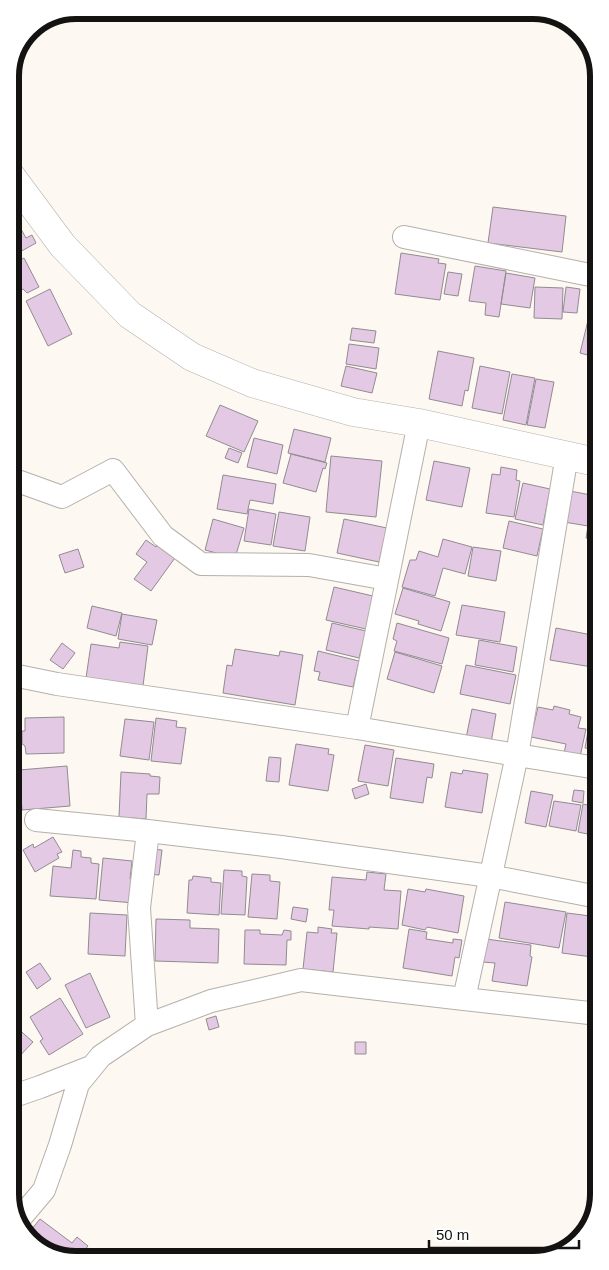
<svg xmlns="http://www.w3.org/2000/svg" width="609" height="1270" viewBox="0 0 609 1270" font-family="Arial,sans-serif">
<rect width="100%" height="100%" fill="#fdf8f2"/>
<path fill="#e3c9e3" stroke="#918c91" d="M493 207 566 216 562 252 488 243Z
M11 211 26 238 32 235 36 243 11 257Z
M401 253 439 259 438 263 446 264 440 300 395 294Z
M24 258 39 287 27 293 23 289 16 293 11 284V277L14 275 11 269V265Z
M475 266 506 271 499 317 485 315 486 303 469 301Z
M448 272 462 274 458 296 444 294Z
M506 273 535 278 530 308 501 304Z
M535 287 563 288 562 319 534 318Z
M566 287 580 289 577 313 563 312Z
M50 289 72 334 48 346 26 301Z
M592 304 595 305V357L580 353Z
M352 328 376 331 374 343 350 340Z
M349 344 379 348 376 369 346 364Z
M438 351 474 358 468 391 465 390 462 406 429 399Z
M346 366 377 373 372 393 341 386Z
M480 366 510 372 502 414 472 408Z
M512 374 535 378 526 425 503 420Z
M536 379 554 382 545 428 527 425Z
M220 405 258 421 244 452 206 436Z
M294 429 331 438 325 462 288 453Z
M254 438 283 445 277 474 247 467Z
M229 448 242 453 238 463 225 458Z
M291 454 327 463 325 469 323 468 316 492 283 483Z
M331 456 382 461 376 517 326 512Z
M434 461 470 468 462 507 426 500Z
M501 467 517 470 516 480 520 481 514 517 486 513 492 474 500 475Z
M223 475 276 484 273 504 250 500 247 514 217 509Z
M523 483 550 489 543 525 515 519Z
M570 491 596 496V540L586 538 588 526 564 522Z
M249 509 276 514 271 545 244 541Z
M279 512 310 517 305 551 273 546Z
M213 519 244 528 235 558 205 550Z
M344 519 387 528 379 562 337 553Z
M509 521 543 529 537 556 503 548Z
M443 539 472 547 465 574 443 568 435 596 402 587 410 560H416L419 551 438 557Z
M146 540 156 547 159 543 177 555 151 591 134 579 147 562 136 554Z
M473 547 501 551 496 581 468 576Z
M78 549 84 567 65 573 59 555Z
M334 587 373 596 366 629 326 620Z
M403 588 450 602 441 631 418 624 419 621 395 614Z
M462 605 505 612 500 642 456 635Z
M92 606 122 613 116 636 87 628Z
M122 614 157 620 152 645 118 639Z
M332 623 366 631 359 658 326 650Z
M397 623 449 638 442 664 394 651 397 641 393 639Z
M556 628 597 636 592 667 550 660Z
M479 640 517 647 513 672 475 665Z
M120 642 148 646 143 686 86 678 91 644 119 648Z
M62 643 75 653 63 669 50 660Z
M235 649 279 656 280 651 303 655 295 705 223 693 227 665 232 666Z
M318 651 359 661 353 687 318 680 320 672 314 671Z
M395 652 442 666 434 693 387 679Z
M466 665 516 675 510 704 460 694Z
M554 706 570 710 569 714 581 717 578 728 586 729 580 757 564 753 566 744 531 737 538 707 553 710Z
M472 709 496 714 491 743 466 738Z
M591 714 597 715V750L585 748Z
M64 717V753L26 754 25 746 22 744V731H25V718Z
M156 718 177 721 176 727 186 728 181 764 151 761Z
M125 719 154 722 149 760 120 756Z
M296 744 329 749 328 754 334 755 328 791 289 785Z
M365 745 394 750 388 786 358 781Z
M269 757 281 758 279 782 266 781Z
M396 758 434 764 432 778 427 777 423 803 390 798Z
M67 766 70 806 22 810 19 770Z
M463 770 488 774 482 813 445 807 451 772 462 774Z
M121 772 150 774V776L160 777 159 794H147L146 819 119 817Z
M366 784 369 794 355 799 352 789Z
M574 790 584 791 583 803 572 801Z
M531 791 553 795 546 827 525 823Z
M554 801 581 805 576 831 549 826Z
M583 804 597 807V836L578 832Z
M53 837 62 852 57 854 59 858 35 872 23 850 33 844 34 848Z
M151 849 162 850 159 875 149 874Z
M73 850 81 851V857L91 858V863L99 864 96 899 50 896 53 866 71 868Z
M103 858 132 861 130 879 137 880 134 903 99 900Z
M224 870 242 871V876L247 877 245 915 221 914Z
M367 872 386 874 384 890 401 891 398 929 369 927V929L332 926 334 910H329L332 877 366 880Z
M252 874 270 875V881L280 882 277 919 248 917Z
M193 876 211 878V882L221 883 219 915 187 913 189 880H192Z
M408 889 425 892 426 889 464 896 458 933 427 927 425 930 402 925Z
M505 902 566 912 559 948 499 938Z
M293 907 308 909 306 922 291 919Z
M90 913 127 915 125 956 88 954Z
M567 913 598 917V946H594L592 957 562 953Z
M156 919 190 920V928L219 929 218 963 155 961Z
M318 927 332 929 331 933H337L333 972 303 969 307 932 318 933Z
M409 929 427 932 426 939 453 943V939L462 940 459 958 455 957 452 976 403 968Z
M245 930H260V934L282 935 284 930 291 931V940H287L286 965 244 964Z
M486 939 531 945 530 956 532 957 527 986 492 981 495 963 482 962Z
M40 963 51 979 37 989 26 972Z
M90 973 110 1017 86 1028 65 985Z
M60 998 83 1034 49 1055 40 1041 43 1039 30 1017Z
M216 1016 219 1027 209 1030 206 1019Z
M14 1025 33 1042 14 1062Z
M355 1042H366V1054H355Z
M40 1219 72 1243 77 1237 88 1246 77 1260H71L36 1247 27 1235Z"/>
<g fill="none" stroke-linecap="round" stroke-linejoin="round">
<defs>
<path id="street" d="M404 237 595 276
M419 423 357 728 517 755 597 768
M567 455 517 755 464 999 598 1014
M12 479 62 497 113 470 163 536 201 564 309 565 387 579
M13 675 57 684 357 728
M36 820 148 831 281 847 490 876 598 897
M147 1025 211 1001 301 980 464 999
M14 1096 40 1087 91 1067
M17 1222 44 1190 60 1145 78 1084 101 1056 147 1025 139 908 148 831"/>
<path id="secondary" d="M11 176 63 246 130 315 192 357 252 383 353 412 419 423 596 462"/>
</defs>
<use href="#street" stroke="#b5b0aa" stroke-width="24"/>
<use href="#secondary" stroke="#b5b0aa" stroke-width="29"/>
<use href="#street" stroke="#fff" stroke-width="22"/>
<use href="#secondary" stroke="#fff" stroke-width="28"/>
</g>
<path d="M0 0H609V1270H0ZM76 19H533A57 57 0 0 1 590 76V1194A57 57 0 0 1 533 1251H76A57 57 0 0 1 19 1194V76A57 57 0 0 1 76 19Z" fill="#fff" fill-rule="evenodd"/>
<path fill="none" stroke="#151312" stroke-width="6" d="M76 19H533A57 57 0 0 1 590 76V1194A57 57 0 0 1 533 1251H76A57 57 0 0 1 19 1194V76A57 57 0 0 1 76 19Z"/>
<path d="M429 1240v8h150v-8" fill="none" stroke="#151312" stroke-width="2.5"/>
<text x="436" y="1240" font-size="15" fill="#151312" stroke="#ffffff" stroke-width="4" paint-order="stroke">50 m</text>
</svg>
